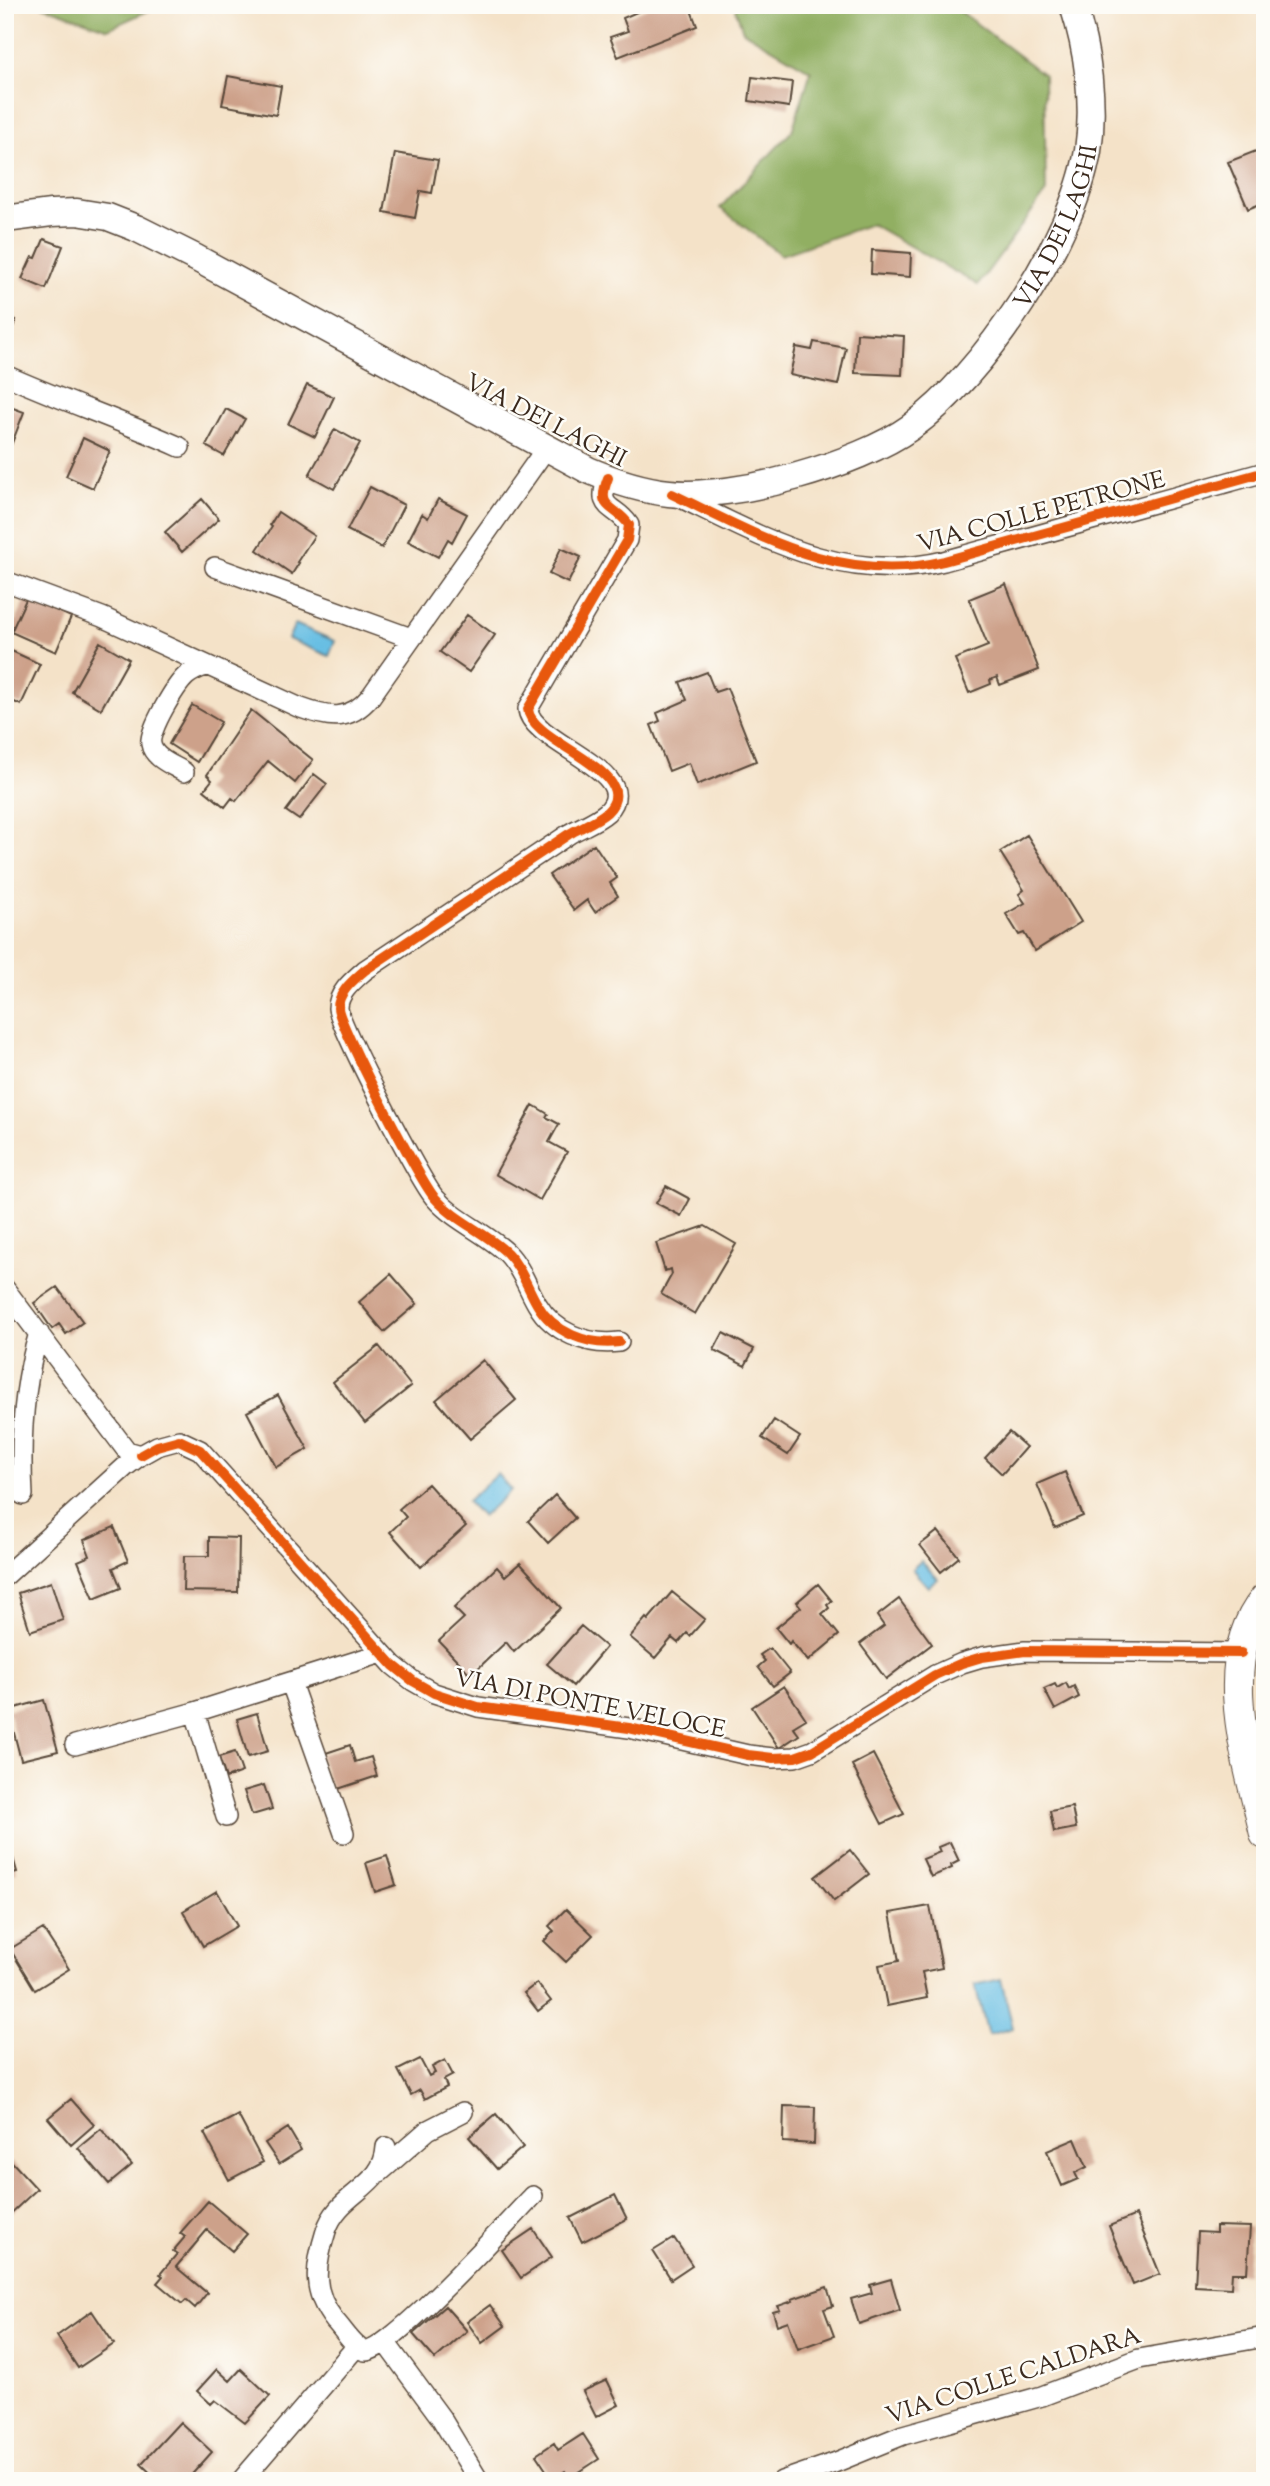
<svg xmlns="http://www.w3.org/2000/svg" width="1270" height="2486" viewBox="0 0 1270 2486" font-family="'Sorts Mill Goudy',serif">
<rect width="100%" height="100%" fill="#fdfcf7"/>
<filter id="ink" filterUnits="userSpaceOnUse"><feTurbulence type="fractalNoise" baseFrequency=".0143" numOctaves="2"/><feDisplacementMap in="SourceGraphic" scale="14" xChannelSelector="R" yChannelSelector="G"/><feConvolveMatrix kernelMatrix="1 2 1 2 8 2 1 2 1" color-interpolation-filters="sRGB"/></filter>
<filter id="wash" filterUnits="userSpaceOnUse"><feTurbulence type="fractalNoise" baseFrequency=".00686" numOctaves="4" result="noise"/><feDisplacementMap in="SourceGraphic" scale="28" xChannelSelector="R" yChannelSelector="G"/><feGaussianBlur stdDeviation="1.57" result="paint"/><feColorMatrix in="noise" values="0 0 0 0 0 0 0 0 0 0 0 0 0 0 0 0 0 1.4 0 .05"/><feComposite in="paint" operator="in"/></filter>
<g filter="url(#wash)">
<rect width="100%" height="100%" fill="#f4e2c8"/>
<path fill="#91af62" stroke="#666c40" stroke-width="2" d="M40 5H161L108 29Z
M734 5H952L1044 75 1046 192 978 285 871 224 781 255 720 208 792 131 811 71 743 31Z"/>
<path fill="#66bee3" stroke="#507480" stroke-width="2" d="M295 624 335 641 329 656 288 639Z
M497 1474 511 1490 482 1517 467 1501Z
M921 1561 938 1579 928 1587 912 1569Z
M1001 1979 1013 2028 988 2035 975 1985Z"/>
<g id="blocks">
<path fill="#cda18a" d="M653 5H689L697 26 618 57 610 37 628 31 623 18Z
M228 76 281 86 276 115 222 105Z
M752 77 792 82 789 107 749 101Z
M1256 151 1265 173V202L1248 209 1228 162Z
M395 153 438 160 432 193 420 191 415 218 384 212Z
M44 239 63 246 46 289 22 279 32 257 36 258Z
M872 250 911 253 910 277 871 274Z
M5 315 16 320 5 346Z
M857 333 904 336 902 375 855 373Z
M814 342 846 348 838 385 790 375 796 347 812 350Z
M307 385 334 397 315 437 288 424Z
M5 405 24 412 5 461Z
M226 409 245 419 224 456 206 446Z
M335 429 360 443 334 489 309 475Z
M83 438 110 451 93 488 66 476Z
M370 487 404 505 382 548 347 530Z
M202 499 219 519 182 552 165 532Z
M438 499 467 514 452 542 448 539 438 557 408 541 422 514 428 518Z
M278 512 314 536 297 562 299 563 292 574 257 550 272 527 270 525Z
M561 548 581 557 568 583 549 574Z
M1006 584 1039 670 1000 685 997 677 990 680 991 684 969 693 955 659 988 646 969 599Z
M27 597 71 617 56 652 11 632Z
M467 615 495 635 469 672 440 652Z
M100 642 129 659 101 709 72 692Z
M5 648 40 664 21 705 5 698Z
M707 672 715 692 727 688 756 761 697 785 689 763 669 771 651 725 660 721 657 713 687 700 680 682Z
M192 705 221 722 197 762 169 744Z
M251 710 313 760 295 783 268 761 236 801 232 798 225 807 204 790 212 780 207 775Z
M314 774 327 784 299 820 286 811Z
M1027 835 1081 922 1035 951 1024 933 1019 935 1006 914 1025 903 1019 894 1024 890 1000 852Z
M594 844 617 878 610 883 618 896 595 912 587 900 574 910 549 875Z
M533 1105 548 1114 546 1117 559 1124 549 1142 567 1152 540 1200 495 1174Z
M666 1186 690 1199 681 1216 656 1203Z
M705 1226 736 1244 695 1314 661 1294 672 1274 671 1269 665 1271 656 1243Z
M391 1274 417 1304 384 1332 359 1302Z
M57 1287 83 1322 66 1334 59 1324 52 1329 34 1303Z
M723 1333 754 1349 745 1366 714 1350Z
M379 1346 411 1386 365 1423 333 1382Z
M483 1360 516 1400 470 1439 436 1400Z
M278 1395 308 1449 276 1467 247 1412Z
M774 1420 800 1437 788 1455 762 1438Z
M1009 1432 1026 1447 1002 1474 985 1458Z
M1065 1472 1083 1516 1055 1528 1037 1484Z
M428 1484 466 1526 421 1567 390 1532 406 1517 399 1509Z
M555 1495 575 1518 548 1543 528 1521Z
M114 1527 128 1561 113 1568 121 1588 94 1599 78 1561 90 1556 84 1540Z
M938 1531 959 1557 941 1572 920 1545Z
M209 1537 239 1538 238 1592 183 1591 184 1556H209Z
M520 1563 561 1608 514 1652 506 1642 471 1675 439 1641 464 1618 454 1608 497 1567 505 1576Z
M51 1582 63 1620 30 1631 18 1593Z
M818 1584 832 1601 827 1605 829 1608 822 1614 839 1635 808 1661 791 1641 789 1644 776 1628 801 1607 797 1602Z
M672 1592 705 1619 690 1636 687 1633 678 1643 672 1638 655 1658 630 1637 646 1618 648 1620Z
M899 1599 932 1644 886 1679 860 1644 884 1626 877 1616Z
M581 1626 606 1647 573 1686 547 1664Z
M770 1648 790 1673 773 1686 758 1667 765 1661 760 1655Z
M1066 1683 1069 1689 1074 1686 1079 1697 1055 1710 1044 1689 1055 1684 1057 1688Z
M784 1686 806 1719 793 1727 799 1735 779 1748 752 1707Z
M44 1700 58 1751 21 1760 8 1710Z
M257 1713 268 1751 248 1757 237 1719Z
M350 1745 355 1762 371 1757 377 1776 332 1791 320 1755Z
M235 1752 242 1772 226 1778 219 1757Z
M873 1754 904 1814 882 1824 852 1765Z
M264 1785 272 1809 252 1815 244 1791Z
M1072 1807 1076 1828 1054 1832 1050 1811Z
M5 1829 17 1872 5 1875Z
M950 1842 959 1861 951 1865 952 1868 931 1877 923 1859 940 1852 938 1847Z
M850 1850 869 1874 834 1901 815 1877Z
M387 1856 396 1885 375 1892 366 1863Z
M217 1891 237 1926 203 1946 183 1911Z
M930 1906 942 1968 922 1972 927 1998 887 2006 879 1965 899 1961 890 1913Z
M566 1909 593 1935 566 1962 544 1941 554 1931 549 1926Z
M43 1929 69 1969 35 1990 10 1949Z
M537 1983 551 2001 538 2011 524 1993Z
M420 2059 429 2076 435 2073 432 2067 445 2060 453 2075 444 2080 447 2087 425 2099 420 2090 411 2095 398 2070Z
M71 2099 94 2125 71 2145 48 2118Z
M784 2106 815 2107 814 2144 783 2142Z
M496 2114 523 2147 497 2169 469 2137Z
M238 2115 263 2162 229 2180 204 2133Z
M288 2128 301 2150 279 2164 265 2143Z
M101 2129 132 2165 109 2184 78 2148Z
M1075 2139 1087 2167 1075 2173 1078 2179 1062 2186 1047 2151Z
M12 2162 37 2189 5 2219V2168Z
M615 2195 627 2219 582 2242 570 2218Z
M208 2201 247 2234 232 2251 207 2230 176 2267 207 2293 195 2308 186 2300 182 2304 157 2283 163 2276 160 2274 177 2254 173 2251 185 2237 180 2233Z
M1136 2215 1160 2274 1133 2285 1109 2226Z
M1216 2226 1250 2227 1247 2273H1232L1231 2288 1195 2286 1198 2232 1216 2233Z
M533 2229 552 2257 521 2278 502 2250Z
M674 2238 692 2265 671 2279 653 2251Z
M891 2279 900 2310 859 2324 851 2299 872 2293 870 2285Z
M827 2287 833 2306 824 2309 834 2336 798 2349 788 2321 777 2325 773 2312 780 2310 778 2306 793 2301 792 2299Z
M490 2305 505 2326 482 2343 467 2322Z
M445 2306 467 2331 435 2359 413 2334Z
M92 2311 114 2344 78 2368 57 2336Z
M217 2369 230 2381 241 2369 270 2396 245 2423 215 2400 211 2404 197 2391Z
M607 2380 619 2405 596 2417 583 2391Z
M180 2422 212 2452 186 2481H169L166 2478 159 2481 141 2464Z
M583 2434 599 2459 570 2478 565 2471 552 2479 536 2455 554 2443 558 2450Z"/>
</g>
</g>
<g filter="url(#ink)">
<use href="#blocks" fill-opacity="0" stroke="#574638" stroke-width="2"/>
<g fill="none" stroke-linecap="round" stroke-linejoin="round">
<defs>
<path id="minor" d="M5 375C63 401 122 421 180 447
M608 478C595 511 615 504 629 525L627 540 528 709C530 743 647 772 607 812 597 821 581 827 569 834L365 970C354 980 338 992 338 1008 339 1025 421 1183 435 1198 455 1221 485 1232 507 1253 521 1267 527 1287 537 1304 553 1332 587 1346 619 1342
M677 496C764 538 844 585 944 561L1265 472
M215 567 411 638
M5 581 102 617 298 707C328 718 349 723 371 696L547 447
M184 772C173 765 153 758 151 744 148 731 176 685 186 676 192 671 199 668 206 666
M5 1289 127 1451 141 1455 125 1467 5 1576
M141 1455 157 1446 179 1440 200 1450 393 1665 413 1681 434 1693 478 1707 629 1728 748 1755 773 1758 795 1757 812 1751 935 1675 962 1663 982 1657 1025 1651 1241 1653
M23 1495C20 1441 23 1385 39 1333
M291 1683 344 1833
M195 1712 226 1817
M75 1745 195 1712 382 1653
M386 2147C384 2188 338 2192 326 2231 315 2266 311 2291 335 2321 343 2329 354 2348 365 2351 387 2355 512 2218 533 2196
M380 2172 428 2130 463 2112
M385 2342 441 2418 479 2481
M241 2481 357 2346
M782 2481 834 2463 903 2435 1042 2396 1139 2359 1265 2337"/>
<g id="secondary">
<path id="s1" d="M5 219 51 213 77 212 108 217 136 228 196 258 588 470C614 481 641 490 669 493 734 500 858 465 911 427 984 375 1073 240 1088 151 1095 103 1088 51 1073 5"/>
</g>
<path id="primary" d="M1265 1599C1213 1662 1249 1763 1265 1834"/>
</defs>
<use href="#minor" stroke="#574638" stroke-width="22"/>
<use href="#secondary" stroke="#574638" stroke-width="29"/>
<use href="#primary" stroke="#574638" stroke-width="32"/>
<use href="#minor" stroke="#fff" stroke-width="19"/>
<use href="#secondary" stroke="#fff" stroke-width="26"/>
<use href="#primary" stroke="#fff" stroke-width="30"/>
<defs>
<path id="cycleway" d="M608 478C595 511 615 504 629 525L627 540 528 709C530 743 647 772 607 812 597 821 581 827 569 834L365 970C354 980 338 992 338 1008 339 1025 421 1183 435 1198 455 1221 485 1232 507 1253 521 1267 527 1287 537 1304 553 1332 587 1346 619 1342
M672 494C760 536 843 586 944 561L1265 472
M141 1455 157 1446 179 1440 200 1450 393 1665 413 1681 434 1693 478 1707 629 1728 748 1755 773 1758 795 1757 812 1751 935 1675 962 1663 982 1657 1025 1651 1241 1653"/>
</defs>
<use href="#cycleway" stroke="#fdfcf7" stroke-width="15"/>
<use href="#cycleway" stroke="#e8590c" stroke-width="10"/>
</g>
</g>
<g text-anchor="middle" stroke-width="5" stroke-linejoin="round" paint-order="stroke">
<g font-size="24" fill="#3b2a1e" stroke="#fdfcf7">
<text dy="8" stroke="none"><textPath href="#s1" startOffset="1237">VIA DEI LAGHI</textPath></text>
<text transform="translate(546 420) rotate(27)" y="8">VIA DEI LAGHI</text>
<text transform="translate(1041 511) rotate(-15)" y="8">VIA COLLE PETRONE</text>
<text transform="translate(590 1703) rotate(11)" y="8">VIA DI PONTE VELOCE</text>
<text transform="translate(1013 2375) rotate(-18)" y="8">VIA COLLE CALDARA</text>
</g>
</g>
<rect width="1270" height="2486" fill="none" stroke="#fdfcf7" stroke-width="28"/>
</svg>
